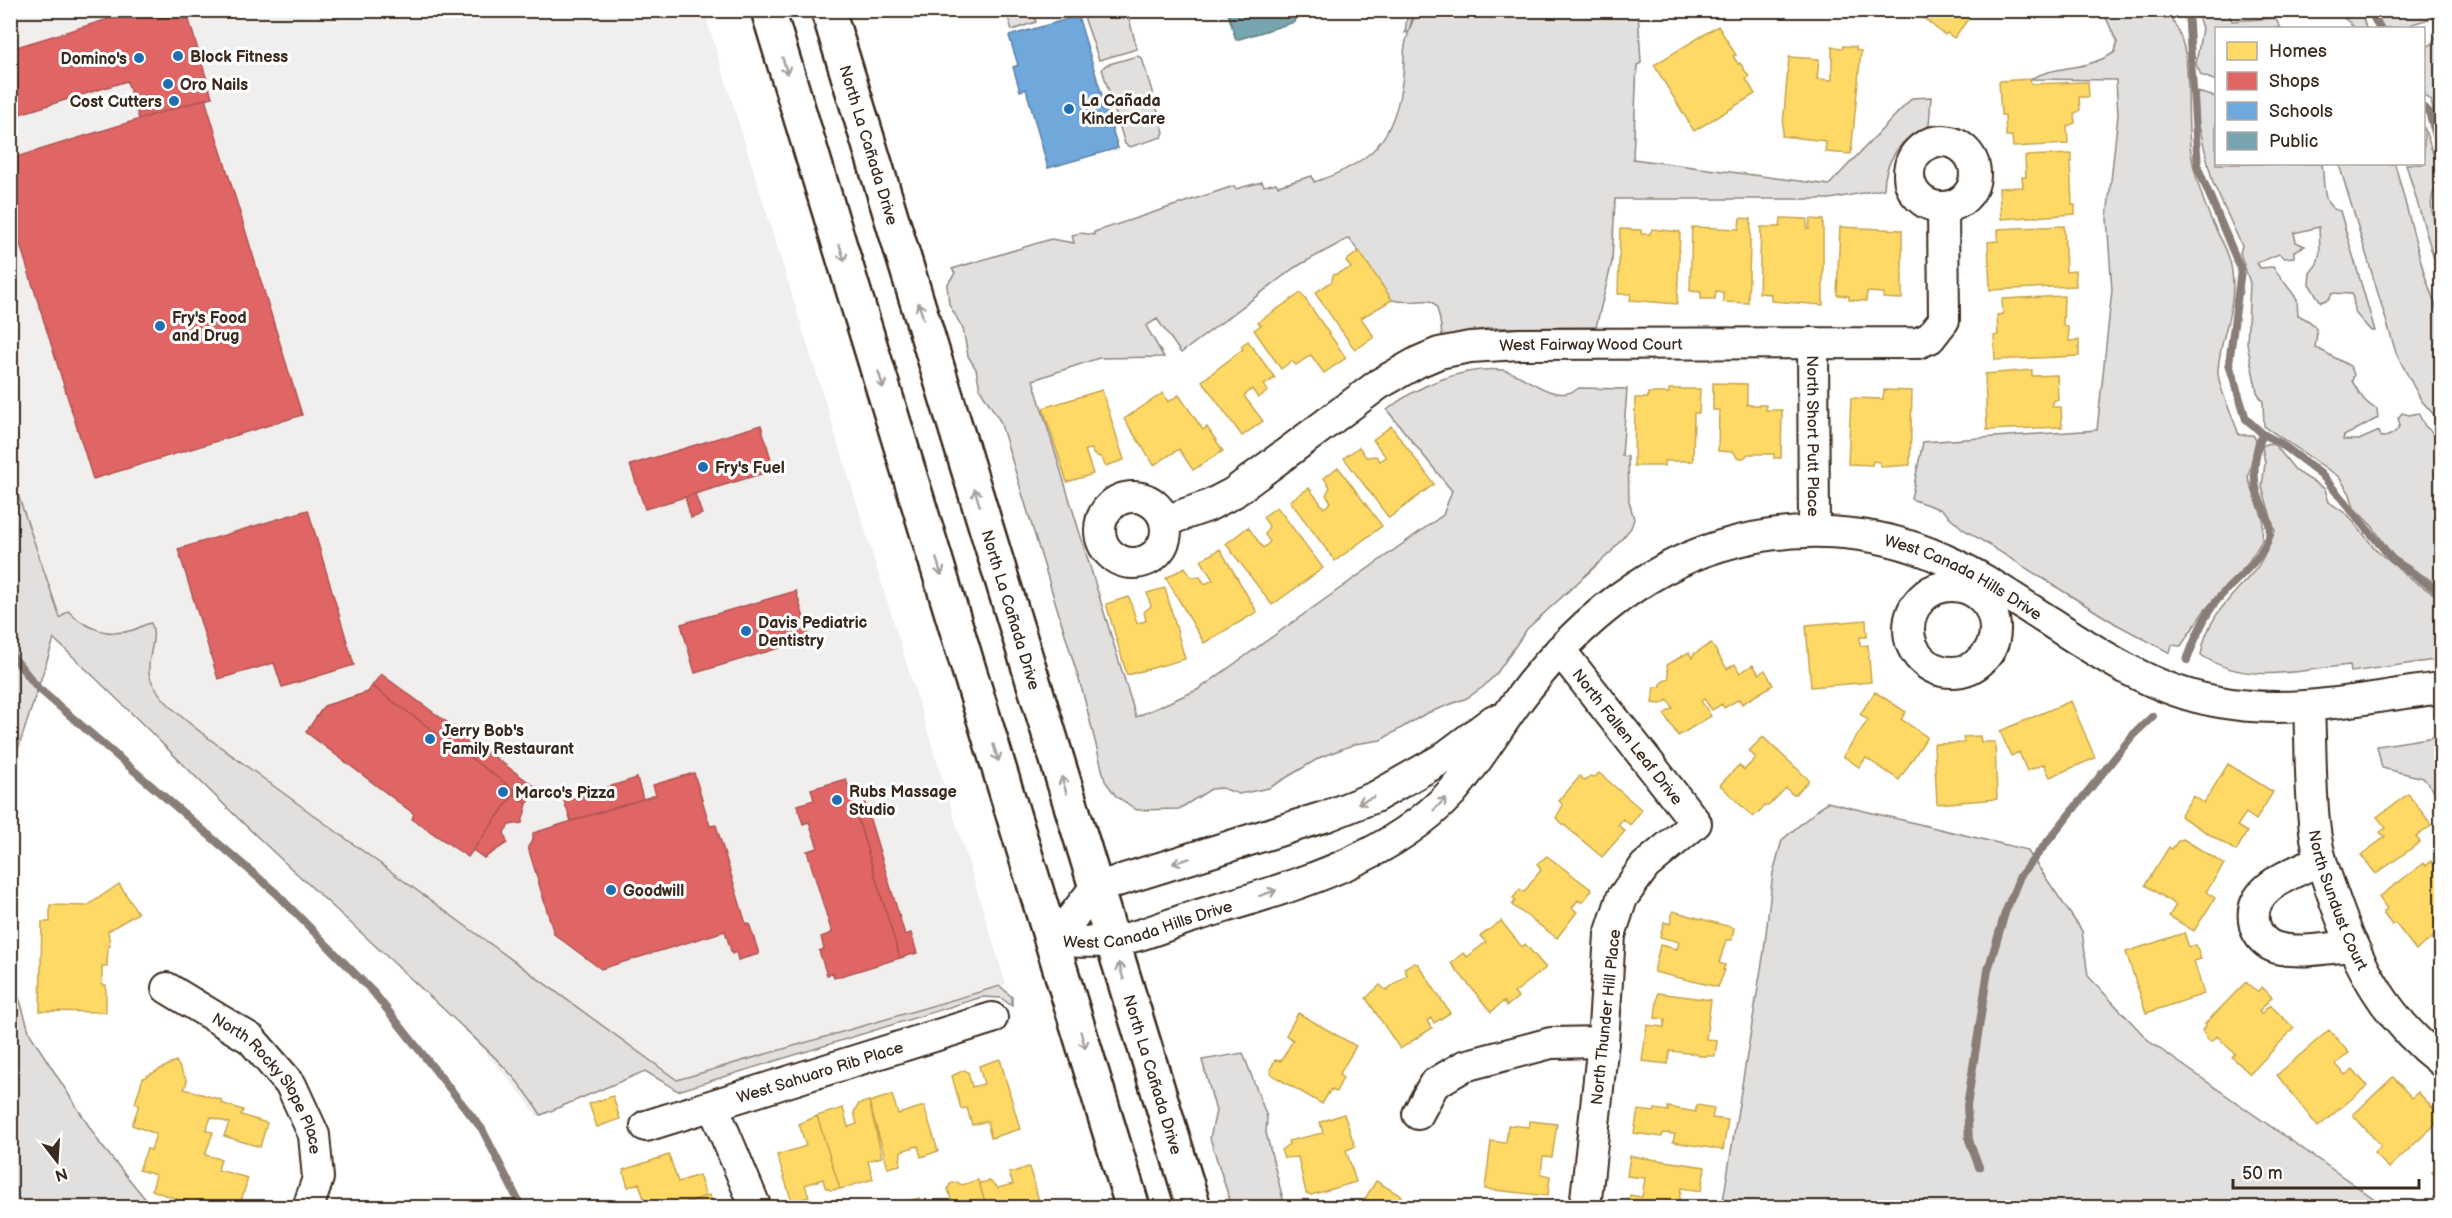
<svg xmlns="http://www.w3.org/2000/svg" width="2452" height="1218" viewBox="0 0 2452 1218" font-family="'Balsamiq Sans',sans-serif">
<rect width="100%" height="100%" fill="#fff"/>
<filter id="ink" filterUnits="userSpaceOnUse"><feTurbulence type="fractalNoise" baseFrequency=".0167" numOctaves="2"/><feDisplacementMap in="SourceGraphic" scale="12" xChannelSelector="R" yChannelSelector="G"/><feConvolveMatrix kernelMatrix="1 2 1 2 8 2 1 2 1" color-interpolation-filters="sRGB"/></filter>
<g filter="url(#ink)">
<path fill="#f1efee" d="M10 11H704L1006 984 667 1083 645 1071 537 1116 522 1095 464 1028 365 934 60 619 11 474Z"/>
<path fill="#e2e0de" stroke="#8e857e" stroke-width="1.5" d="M1006 11H1033L1036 22 1012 30Z
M1082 11H1127L1137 49 1099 60Z
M1408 11H1414L1409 30 1417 11H1638L1641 63 1637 65 1633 159 1829 185 1912 98 1931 97 1929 126C1902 135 1884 162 1884 189L1830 199H1615L1612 262 1596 327 1490 328 1442 337C1437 282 1429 308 1392 300L1349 238 1294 268 1181 353 1157 319 1146 326 1164 357 1099 358 1033 380 1136 717 1199 689 1443 515 1452 491 1387 410C1416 386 1464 366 1502 370 1525 372 1553 407 1579 388L1627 389 1622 456 1628 457 1629 501 1634 519 1631 528 1611 552 1527 629 1497 673 1483 687 1467 698 1425 714 1381 740 1355 744 1321 757 1269 788 1239 794 1222 788 1211 789 1179 809 1137 810 1116 796 1105 781 1083 693 1000 421 980 389 976 369 968 356 963 329 949 304 947 285 955 273 952 269 1051 239 1074 243 1072 235 1081 233 1094 235V232L1234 186 1236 189 1262 182 1264 186 1276 183 1278 186 1312 176 1314 182C1372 163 1395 140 1403 76 1405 57 1402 51 1409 31L1405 33Z
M2103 11H2177L2172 20C2196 52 2184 112 2191 152 2194 173 2202 198 2210 217 2218 235 2230 252 2232 272 2237 309 2220 336 2218 370 2217 385 2234 419 2239 435H2253L2256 440 2248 478 2263 519 2262 541 2246 566 2204 611 2181 646 2172 645 2170 653 2116 624 1963 529 1942 510 1911 499 1923 442 2097 430 2112 290 2107 218 2118 115 2116 80 2030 79C2059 64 2084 72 2115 52L2117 42Z
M2196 11H2228L2232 21 2275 18 2281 28H2216V81L2201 75 2196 64 2202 28Z
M2297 11H2361L2366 28H2355C2342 12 2321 9 2301 16Z
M2375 11 2437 10V11L2436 17 2412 24 2411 28H2384Z
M2441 27V132L2436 123 2431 100 2424 96V47L2431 45Z
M1137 56 1142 58 1164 132 1162 137 1130 147 1125 144 1102 69 1106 65Z
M2197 92 2216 97V164H2322C2325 179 2320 208 2340 211L2375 331H2371L2356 314 2352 294 2332 293 2329 299 2321 302 2309 284 2310 273 2317 264 2320 252 2319 227 2294 233 2296 242 2305 246 2294 251V257L2285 258 2279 254 2257 263 2260 268 2273 267 2297 299 2298 315C2317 324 2319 328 2315 347L2350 366 2354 374 2352 381C2359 392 2364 404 2377 409L2378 418 2344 436 2343 440H2359L2379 431 2381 437C2390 437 2396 433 2400 425L2398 418 2402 413 2409 415 2418 413 2425 426 2441 440V587L2393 556 2372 526 2354 508 2350 494 2339 477 2264 426 2263 402 2257 392 2247 344 2250 283 2240 253 2242 246 2213 183 2199 126Z
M2424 127 2441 177 2440 188 2434 191C2428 206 2434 214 2435 229 2435 235 2433 238 2436 244H2441V283L2406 164H2424Z
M2339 164H2395L2424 273 2441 321V423L2421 400 2396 353Z
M2269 443 2276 446 2296 471 2325 489 2329 502 2348 515 2377 551 2411 579 2441 599V659L2351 672 2350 665C2300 670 2246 686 2201 655 2206 617 2232 597 2256 569 2264 558 2270 543 2275 531L2262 487 2265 463 2262 446Z
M11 474 60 618 68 611C85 628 109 638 133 630 139 628 145 624 151 623 158 637 147 657 149 673 154 705 224 748 249 768L677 1080 1000 986 1012 997V1006L1001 998 982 997 678 1091 645 1071 541 1115C519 1077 484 1047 453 1018 404 972 355 927 306 882 219 804 140 718 54 639L11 771Z
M2441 736V799L2423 778 2382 768 2377 746Z
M1827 802 2027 850 2082 931 2088 976 2150 1042 2386 1207H1722L1764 951 1773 873 1782 840Z
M10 967 30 1034 101 1145 152 1207H11Z
M1243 1053 1267 1117 1266 1133 1285 1207H1232L1210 1138 1216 1111 1202 1060Z"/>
<path fill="#ffd966" stroke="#c4a450" stroke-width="1.5" d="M1913 10H1975L1954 38 1947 33 1945 35Z
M1718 26 1736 55 1733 56 1738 64 1740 63 1749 77 1746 79 1755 94 1694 131 1654 65Z
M1843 46 1856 47V50L1861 51 1851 154 1825 152 1826 141 1782 136 1789 57 1819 59 1817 79 1832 80V47L1843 48Z
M2030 79 2031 84 2088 82 2089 97H2079L2080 110 2074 114 2075 123 2067 126 2068 144 2013 147 2012 136H2006L2005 115H2001L1999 81Z
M2072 154V162H2070L2072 205H2075V214L2001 219 1999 188 2023 187 2022 177H2026L2025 156Z
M1740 218 1751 219 1748 303 1723 302V292L1716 291 1715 299H1701V292L1690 291 1692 227 1739 229Z
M1781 218 1807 219V229H1809L1810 219 1823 220V305L1771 301V294L1759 293 1761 227H1780Z
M2064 226 2066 272 2075 271 2076 286 1990 290 1988 242 1998 241V229Z
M1840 227 1902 230V299L1883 298 1884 293 1867 292 1866 301 1849 300V296L1837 295Z
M1620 229 1641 230V234H1650L1652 229 1680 232 1677 304 1630 300 1631 294H1618Z
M1359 251 1392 300 1361 318 1374 337 1355 350 1315 293 1332 281 1333 275 1351 268 1346 261Z
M1301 293 1346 358 1324 373 1311 355 1296 365 1292 361 1281 369 1254 330 1261 325 1258 322Z
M2064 296 2063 325 2068 327 2069 341 2079 340V356L1995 360 1994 336 1998 335 1997 315 2003 314 2002 299Z
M1248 341 1275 378 1264 385 1268 391 1258 398 1252 389 1244 396 1263 421 1242 436 1202 381 1243 349 1241 346Z
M2032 370V376L2057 375 2058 400H2054L2052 407H2061L2062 427 1987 430 1985 374Z
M1713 383 1747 384V405H1766V410H1782L1781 458H1774V454H1748L1744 458H1737L1734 452 1718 451 1719 410H1713Z
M1669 389H1700L1699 413H1694L1693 461H1664V466H1634L1635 398H1648V393H1669Z
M1102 390 1124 460 1105 466 1102 458 1093 454 1092 449 1085 450 1093 474 1067 482 1043 408Z
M1884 390 1912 391 1910 465 1882 467 1879 462 1873 461 1872 465 1848 464 1851 398 1883 399Z
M1163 393 1168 402 1179 395 1203 430 1207 427 1223 451 1193 470 1179 449 1154 465 1124 419Z
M1391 426 1434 484 1389 518 1344 458 1359 447 1366 457 1376 456 1380 461 1386 457 1373 440Z
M1338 467 1382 526 1335 561 1290 501 1309 488 1324 508 1331 502 1326 495 1330 487 1324 478Z
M1277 507 1323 568 1272 605 1226 544 1248 527 1263 548 1270 542 1265 535 1269 526 1263 517Z
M1220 549 1257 612 1204 643 1166 578 1185 567 1191 577H1200L1205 584 1213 580 1201 560Z
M1165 588 1185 659 1127 675 1106 604 1129 597 1137 623 1146 621 1144 612 1151 606 1147 593Z
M1866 620 1867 637H1860V646L1868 645 1871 682 1811 687 1806 625Z
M1711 643 1727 669 1735 664 1740 673 1753 665 1759 674 1765 670 1773 685 1742 704 1739 699 1724 708 1722 704 1712 710 1704 699 1701 701 1711 716 1678 736 1664 714 1673 708 1668 700 1661 704 1652 703 1654 687H1661V683L1669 678 1667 665 1689 652 1692 658 1694 654Z
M1875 692 1906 712 1901 719 1927 737 1899 780 1866 758 1859 767 1843 756 1868 720 1860 714Z
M2071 701 2095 758 2050 777 2044 764 2027 771 2019 752 2011 756 2000 731Z
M1980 736 1981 742H1995L1997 799 1937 804 1934 744 1964 743 1963 737Z
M1763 737 1808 779V782L1796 794H1792L1786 788 1768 806H1765L1753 817 1720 785 1739 765 1744 770 1756 758 1749 751Z
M2228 764 2273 792 2256 820 2246 813 2237 826 2247 832 2236 851 2180 816 2193 796 2204 803Z
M1599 773 1642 810 1630 825 1623 819 1618 825 1625 831 1602 857 1556 818 1563 805 1559 801 1580 776 1585 781 1590 776 1595 777Z
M2408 794 2432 825 2416 837 2420 842 2376 874 2361 855 2385 837 2380 832 2386 828 2377 817Z
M2183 839 2224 864 2206 892 2215 898 2194 931 2169 916 2176 905 2145 885 2169 847 2172 849 2178 841Z
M1547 856 1592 890 1582 903 1578 900 1572 908 1577 912 1557 938 1512 905 1516 900 1513 898 1520 889 1524 892 1541 870 1537 864Z
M2431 861 2442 875V931L2416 950 2395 923 2392 925 2383 913 2387 909 2379 897 2424 863 2426 866Z
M119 884 138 913 108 931 110 946H108L107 966H102V985H106V1012L40 1011 42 922H50V905L87 906Z
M1673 911 1734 928 1732 940H1726L1719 963 1725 965 1723 970H1725L1718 987 1654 972 1660 945 1677 949 1679 942 1660 937 1664 922 1670 924Z
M1501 921 1522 947 1525 944 1546 968 1514 993 1518 997 1507 1006 1504 1001 1491 1012 1451 963 1463 953 1467 957 1486 942 1480 936Z
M2184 933 2189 947 2196 945 2201 959 2194 961 2204 994 2146 1013 2126 952Z
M1413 963 1418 964 1450 1013 1434 1023 1431 1018 1427 1021 1432 1028 1400 1049 1366 998 1380 985 1386 990 1407 975 1404 968Z
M2246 982 2257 992 2262 987 2272 997 2259 1011 2261 1014 2270 1005 2294 1028 2250 1074 2232 1057 2235 1054 2217 1036 2213 1041 2208 1040 2202 1030 2206 1026 2205 1024Z
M1658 993 1711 1000 1706 1039 1717 1041 1715 1056H1699L1697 1054 1670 1051 1668 1064 1642 1061 1647 1025 1664 1027 1665 1019 1655 1018Z
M1298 1013 1356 1046 1339 1075 1343 1078 1336 1092 1331 1089 1322 1104 1272 1075 1270 1070 1275 1060 1281 1061 1293 1040 1286 1035Z
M2329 1030 2349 1053 2336 1064 2345 1075 2353 1069 2367 1086 2318 1127 2277 1075Z
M1000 1059 1020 1129 991 1138 987 1121 972 1125 967 1108 961 1109 952 1076 964 1070 968 1072 972 1087 984 1084 979 1066Z
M176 1061 187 1081 184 1089 222 1100 221 1103 243 1110 241 1115 267 1123 260 1147 224 1136 229 1123 211 1117 206 1131 213 1132 205 1155 221 1159 218 1170 248 1178 239 1208 176 1207 179 1200 152 1190 156 1175 139 1170 147 1149 151 1150 156 1134 132 1125 139 1105 135 1103 143 1078Z
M2393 1077 2412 1098 2418 1092 2442 1118 2389 1168 2374 1153 2381 1146 2353 1115Z
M892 1095 898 1114 924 1106 938 1151 921 1157 918 1146 901 1151 900 1165 888 1168 869 1102Z
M613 1096 620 1119 597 1127 589 1104Z
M869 1101 882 1157 868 1161 873 1179 840 1189 817 1116 843 1108 848 1127 857 1124 854 1112 859 1104Z
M1697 1105 1714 1108 1712 1118 1728 1120 1723 1150 1673 1142 1675 1134 1663 1133 1662 1137 1634 1133 1638 1110 1654 1112 1655 1109 1668 1111V1107L1695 1112Z
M1344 1114 1355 1147 1346 1150 1356 1182 1311 1195 1306 1193 1298 1157 1284 1158 1281 1150 1289 1144 1288 1141 1323 1133 1320 1122Z
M817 1116 840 1189 830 1190 825 1187 823 1179 805 1185 809 1197 792 1202 777 1155 806 1146 799 1124Z
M1530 1121 1557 1124 1552 1157 1543 1156 1541 1174 1550 1176 1548 1196 1485 1189 1491 1141 1506 1143 1508 1125 1529 1127Z
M669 1155 678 1182 699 1175 706 1196 669 1208H633L637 1202 644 1199 639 1183 628 1187 623 1170Z
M1630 1156 1705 1167 1701 1191 1681 1188 1678 1208H1628L1630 1195 1642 1197 1645 1178 1627 1176Z
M2442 1164V1184L2432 1172Z
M1029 1167 1041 1208H987L979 1183 990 1181 998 1188 1013 1184 1009 1173Z
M978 1180 987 1208H945L953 1205 948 1189 950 1184 957 1182 962 1185Z
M1376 1181 1401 1196 1394 1208H1365L1361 1205Z
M710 1195 713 1208H669L706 1196Z
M919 1198 922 1208H889V1207Z"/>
<path fill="#e06666" stroke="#ae5450" stroke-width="1.5" d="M138 10H186L212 97 139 119 127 81 10 117V49Z
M205 99 302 415 93 479 10 212V159Z
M761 425 774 470 645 509 630 465Z
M695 494 702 514 691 518 685 497Z
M308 510 354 665 282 687 274 663 218 679 178 549Z
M796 591 810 639 695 673 681 624Z
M381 674 538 789 527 804 514 794 516 791 372 686Z
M372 686 516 791 468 857 412 819 414 814 306 732 324 706 368 692Z
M694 773 710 826 716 825 746 924 749 923 759 954 738 960 736 952 732 954 725 931 601 969 554 934 528 847 533 839V833L656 795 653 785Z
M637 778 643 799 571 821 564 801Z
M846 779 900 958 834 978 833 973 827 975 819 951 824 949 821 937 832 933 807 851 818 848 809 822 803 824 797 805 814 800 811 789Z
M514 794 527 804 522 823 509 825 504 832 507 843 484 858 473 850Z
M865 803 905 935 911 933 917 953 900 958 854 807Z"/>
<path fill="#6fa8dc" stroke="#5f82a3" stroke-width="1.5" d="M1078 16 1118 148 1048 168 1026 89 1020 91 1013 67 1018 65 1009 36Z"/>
<path fill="#76a5af" stroke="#648084" stroke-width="1.5" d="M1227 10H1293L1295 22 1236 40Z"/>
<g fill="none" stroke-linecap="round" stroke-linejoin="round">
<path stroke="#887e77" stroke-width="8" d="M2188 10 2198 168 2241 270 2229 364 2246 419 2263 434 2280 443 2321 474 2393 560 2442 594
M2370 10 2379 28
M2424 108 2429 112 2442 156
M10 653 38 688 275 892 374 993 482 1129 522 1208
M2187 660C2195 639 2203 617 2218 599 2234 580 2258 564 2268 540 2274 523 2262 509 2257 492 2252 474 2255 451 2263 434
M1979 1167 1969 1140 1967 1106 1988 970 2005 913 2020 876 2133 735 2153 716"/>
<defs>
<g id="minor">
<circle cx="1942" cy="174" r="33"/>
<path id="s1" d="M1813 343 1814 530"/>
<circle cx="1133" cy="530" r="33"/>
<path id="s2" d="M1165 521 1208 506 1233 493 1379 384 1418 362 1439 353 1470 347 1520 344 1918 343 1930 338 1944 320 1943 208"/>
<circle cx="1952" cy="629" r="43"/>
<path id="s3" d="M1560 650 1696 823 1645 866 1622 898 1610 935 1603 1042 1585 1208"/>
<path id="s4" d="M2309 708C2311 749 2310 791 2315 831 2318 856 2327 878 2335 901 2358 966 2386 1019 2442 1062"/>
<path d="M2320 860C2293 874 2245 887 2255 926 2258 936 2266 945 2277 948 2300 954 2327 948 2351 946"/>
<path id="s5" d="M1054 941C1072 941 1091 943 1109 941 1136 939 1166 925 1192 917 1282 889 1386 864 1452 792 1476 764 1495 732 1517 702 1567 634 1637 571 1720 546 1793 524 1873 527 1943 559 1981 575 2017 601 2052 623 2102 656 2154 690 2214 701 2292 717 2365 697 2442 688"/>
<path d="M1054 941 1095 888 1327 816 1375 797 1442 759 1494 720"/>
<path id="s6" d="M167 988 251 1039 291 1085 314 1135 318 1178 308 1208"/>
<path d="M713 1106 756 1208"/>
<path d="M1418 1114 1434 1084 1464 1066 1551 1043 1603 1042"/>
<path id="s7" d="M646 1126 992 1018"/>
</g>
<g id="major">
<path d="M768 10 1133 1208"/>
<path id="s8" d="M828 10 1194 1208"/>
</g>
</defs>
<use href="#minor" stroke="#3b2a1e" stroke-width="34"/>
<use href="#major" stroke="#3b2a1e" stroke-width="38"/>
<use href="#minor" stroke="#fff" stroke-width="30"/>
<use href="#major" stroke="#fff" stroke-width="33"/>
</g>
<defs><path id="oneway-shaft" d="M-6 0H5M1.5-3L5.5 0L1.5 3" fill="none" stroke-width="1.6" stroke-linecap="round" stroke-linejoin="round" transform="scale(1.5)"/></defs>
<g stroke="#a79f9a">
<use href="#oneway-shaft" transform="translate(785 66) rotate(73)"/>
<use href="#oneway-shaft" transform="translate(842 253) rotate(73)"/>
<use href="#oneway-shaft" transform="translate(921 311) rotate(-107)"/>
<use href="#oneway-shaft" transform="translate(881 380) rotate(73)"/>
<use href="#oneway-shaft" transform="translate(977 497) rotate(-107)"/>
<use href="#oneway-shaft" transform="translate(939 567) rotate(73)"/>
<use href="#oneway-shaft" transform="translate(996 753) rotate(73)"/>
<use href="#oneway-shaft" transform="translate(1064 785) rotate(-107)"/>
<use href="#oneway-shaft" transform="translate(1366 800) rotate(158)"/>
<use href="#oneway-shaft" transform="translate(1440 804) rotate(-45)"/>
<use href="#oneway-shaft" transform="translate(1181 861) rotate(163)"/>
<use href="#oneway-shaft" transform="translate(1268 893) rotate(-19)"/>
<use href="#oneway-shaft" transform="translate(1121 971) rotate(-107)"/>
<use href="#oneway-shaft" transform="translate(1083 1040) rotate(74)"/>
</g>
</g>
<g fill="#1f6fb2" stroke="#fff" stroke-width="2">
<circle cx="178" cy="56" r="6"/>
<circle cx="139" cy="58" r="6"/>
<circle cx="168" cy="84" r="6"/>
<circle cx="174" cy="101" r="6"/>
<circle cx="1069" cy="109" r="6"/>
<circle cx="160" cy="326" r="6"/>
<circle cx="703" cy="467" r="6"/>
<circle cx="746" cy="631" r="6"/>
<circle cx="430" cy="739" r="6"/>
<circle cx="503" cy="792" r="6"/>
<circle cx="837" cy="800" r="6"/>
<circle cx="611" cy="890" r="6"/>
</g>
<g text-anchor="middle" stroke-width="6" stroke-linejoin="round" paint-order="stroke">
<g font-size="16" font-weight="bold" fill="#3b2a1e" stroke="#fff" text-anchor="start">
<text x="190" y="62">Block Fitness</text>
<text x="127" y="64" text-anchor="end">Domino's</text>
<text x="180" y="90">Oro Nails</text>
<text x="1081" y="106">La Cañada<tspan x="1081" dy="18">KinderCare</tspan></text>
<text x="162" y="107" text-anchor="end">Cost Cutters</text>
<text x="172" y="323">Fry's Food<tspan x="172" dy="18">and Drug</tspan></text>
<text x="715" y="473">Fry's Fuel</text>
<text x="758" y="628">Davis Pediatric<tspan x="758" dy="18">Dentistry</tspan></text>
<text x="442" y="736">Jerry Bob's<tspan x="442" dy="18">Family Restaurant</tspan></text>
<text x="849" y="797">Rubs Massage<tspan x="849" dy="18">Studio</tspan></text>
<text x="515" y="798">Marco's Pizza</text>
<text x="623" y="896">Goodwill</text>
</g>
<g font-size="16" fill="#3b2a1e" stroke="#fff">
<text dy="6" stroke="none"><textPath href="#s8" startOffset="141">North La Cañada Drive</textPath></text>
<text dy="6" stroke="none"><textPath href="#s2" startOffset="476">West Fairway Wood Court</textPath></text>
<text dy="6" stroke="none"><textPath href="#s1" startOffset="93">North Short Putt Place</textPath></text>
<text dy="6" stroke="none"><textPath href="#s5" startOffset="1059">West Canada Hills Drive</textPath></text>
<text dy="6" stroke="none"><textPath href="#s8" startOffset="627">North La Cañada Drive</textPath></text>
<text dy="6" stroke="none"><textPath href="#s3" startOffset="110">North Fallen Leaf Drive</textPath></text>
<text dy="6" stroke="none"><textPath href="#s4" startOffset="196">North Sundust Court</textPath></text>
<text dy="6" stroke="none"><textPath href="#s5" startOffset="96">West Canada Hills Drive</textPath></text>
<text transform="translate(1605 1017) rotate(-84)" y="6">North Thunder Hill Place</text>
<text dy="6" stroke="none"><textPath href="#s7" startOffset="182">West Sahuaro Rib Place</textPath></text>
<text dy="6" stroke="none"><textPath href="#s8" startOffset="1113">North La Cañada Drive</textPath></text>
<text dy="6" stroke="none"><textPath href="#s6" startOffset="144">North Rocky Slope Place</textPath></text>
</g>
</g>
<rect width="2452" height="1218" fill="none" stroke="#fff" stroke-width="36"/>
<rect x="18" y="18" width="2416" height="1182" fill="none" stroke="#3b2a1e" stroke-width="2" filter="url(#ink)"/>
<rect x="2215" y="27" width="210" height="138" fill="#ffffff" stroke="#b1aaa5" stroke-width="1.5"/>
<rect x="2227" y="42" width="30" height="18" fill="#ffd966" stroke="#b1aaa5" stroke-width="1.5"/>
<text x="2269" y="57" font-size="18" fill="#3b2a1e">Homes</text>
<rect x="2227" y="72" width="30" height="18" fill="#e06666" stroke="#b1aaa5" stroke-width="1.5"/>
<text x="2269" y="87" font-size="18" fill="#3b2a1e">Shops</text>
<rect x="2227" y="102" width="30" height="18" fill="#6fa8dc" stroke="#b1aaa5" stroke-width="1.5"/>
<text x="2269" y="117" font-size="18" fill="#3b2a1e">Schools</text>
<rect x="2227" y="132" width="30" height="18" fill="#76a5af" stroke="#b1aaa5" stroke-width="1.5"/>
<text x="2269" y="147" font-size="18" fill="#3b2a1e">Public</text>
<g transform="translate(57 1161) rotate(163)" stroke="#ffffff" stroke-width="4.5" paint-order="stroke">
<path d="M0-4.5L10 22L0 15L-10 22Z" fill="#3b2a1e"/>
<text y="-9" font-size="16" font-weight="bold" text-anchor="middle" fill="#3b2a1e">N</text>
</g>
<path d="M2233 1179v9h186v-9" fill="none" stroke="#3b2a1e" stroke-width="3"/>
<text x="2242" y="1179" font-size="18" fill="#3b2a1e" stroke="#ffffff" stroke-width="4.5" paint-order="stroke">50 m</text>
</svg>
